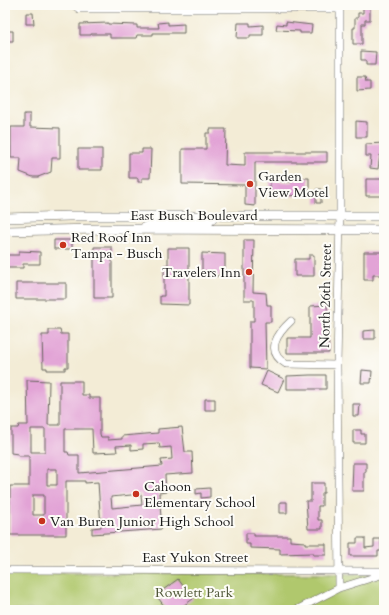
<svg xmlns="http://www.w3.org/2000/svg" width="389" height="615" viewBox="0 0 389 615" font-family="Cardo,serif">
<rect width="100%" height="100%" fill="#fdfcf7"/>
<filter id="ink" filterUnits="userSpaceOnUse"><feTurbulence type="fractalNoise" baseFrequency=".025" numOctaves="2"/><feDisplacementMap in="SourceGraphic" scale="8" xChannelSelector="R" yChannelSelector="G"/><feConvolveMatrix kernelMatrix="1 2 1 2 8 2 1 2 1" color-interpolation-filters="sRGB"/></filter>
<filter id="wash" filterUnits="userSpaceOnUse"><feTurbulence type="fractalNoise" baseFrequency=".012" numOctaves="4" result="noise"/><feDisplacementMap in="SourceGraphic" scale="16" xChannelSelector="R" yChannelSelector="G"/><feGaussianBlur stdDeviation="0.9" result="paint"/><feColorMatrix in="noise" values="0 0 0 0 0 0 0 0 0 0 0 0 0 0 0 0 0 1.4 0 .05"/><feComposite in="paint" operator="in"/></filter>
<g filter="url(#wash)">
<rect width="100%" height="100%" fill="#f3ecd6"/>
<path fill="#b0c86d" stroke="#667244" d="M5 573 384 574V610H5Z"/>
<g id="blocks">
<path fill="#e2a3d6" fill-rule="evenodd" d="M363 5H370V20H365V24H362V44H353V28H355V18H358V13H363Z
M26 13H33L34 24H26Z
M168 22V25L184 24V33H153V35H137L136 38H110V34H91V35H80V24L108 23V24L137 25V28H159L158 23Z
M286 22 312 25 311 33H300V31L276 30 277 24 286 25Z
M238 23H250V26L263 25V35H250V38H237Z
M5 31H13V41H5Z
M361 51 376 52 375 65H366V60H361Z
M357 77H365L366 82H370V90L357 91Z
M24 114H30V127L60 128V158H52L51 172 38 177H33L20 172 21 158H11V127H24Z
M356 121 367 122V137H356Z
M210 129H226L225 165 245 166V152H327V162H255V206L245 205V185L182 184V149H206V133H210Z
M384 143V155H380L378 169 370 168 371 156H366V144Z
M78 149H102V170H78Z
M142 149H151L150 178H142V182H138V178H129V153H142Z
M292 178H309V190L304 196 270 195V181L292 182Z
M366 179H384V196H366Z
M316 189H321V203H316Z
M54 240H72V249H54Z
M244 240H254L253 292 266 293 267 305H271V322H265L266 369 250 368V321H254V300H244Z
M94 247H112V298H94Z
M168 248H189V305L160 304V296H164V265H168Z
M19 251 40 252V264H23V268H6V255H19Z
M364 252H382V275H373V280H364Z
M202 253 225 254V272H220V276H206V271H202Z
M309 255H314V276H295V259H309Z
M16 283H66V299H16Z
M327 305 329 353H287V338H310V306Z
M49 330H60L61 334H68V367H65V370H47V368H43L42 335H49Z
M375 330V339H363V331Z
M362 370 372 371 371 383H361Z
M267 371 284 379 278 392 261 385Z
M310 375H326V389H287V376Z
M27 380 49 381 48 425H60V381H82V395H89V398H100V434L101 437H108V440L122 439V436L158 433V429L182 427 185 452H192L193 473 165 475 166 492 159 493 162 529 92 534V528L101 527 98 482 85 483V481H66V535H10V486H29V456H18V454L11 453V428H18L19 425H28ZM31 429H45V452H31ZM65 429H92L93 453 117 452 116 446 131 445V450L143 449V444L159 443 160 448 171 447 172 459 161 460 162 466 79 473V455H69L68 452H65ZM47 469H57V485H47ZM141 494 142 505 112 508 111 497ZM33 495H44V515H33Z
M205 399H215V410H205Z
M353 404H360L359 416H353Z
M353 430H361V434H365V443H353Z
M353 463H366V472H364V491H352Z
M311 483H324V493H322V506H318V520H322V529H308L306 501H311Z
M210 488V497L201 498V493L196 494V489Z
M280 502H287V513H280Z
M246 533H254V536H290V541L305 542V544H326V555H313V553L280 554V549L250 548V544H246Z
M357 538H365V548L374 547V539H381V551H378V556H350V543H357Z
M178 579 193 599 177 610H167L156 595Z"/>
</g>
</g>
<g filter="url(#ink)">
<use href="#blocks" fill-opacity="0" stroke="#67655d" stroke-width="1"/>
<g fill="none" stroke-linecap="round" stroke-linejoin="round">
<defs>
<path id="minor" d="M74 5 79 9H340
M291 321C278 333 264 351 286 364L337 365
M5 570 384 571
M339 588 337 365 340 216V5
M296 610 339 588 384 574"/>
<path id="major" d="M5 218 69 216H384
M145 227 156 223 207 222 210 221 214 216
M5 231 97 229 384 230"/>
</defs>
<use href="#minor" stroke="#67655d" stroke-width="8"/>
<use href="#major" stroke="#67655d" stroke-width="10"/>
<use href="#minor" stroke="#fff" stroke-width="7"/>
<use href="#major" stroke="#fff" stroke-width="9"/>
</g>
</g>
<g fill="#c8321e" stroke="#fdfcf7" stroke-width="1.5">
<circle cx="250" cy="184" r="4"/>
<circle cx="63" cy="245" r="4"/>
<circle cx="249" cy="272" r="4"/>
<circle cx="136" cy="494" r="4"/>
<circle cx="42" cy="521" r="4"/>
</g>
<g text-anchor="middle" stroke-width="4" stroke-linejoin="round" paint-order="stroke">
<g font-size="14" fill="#1c1c1c" stroke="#fdfcf7" text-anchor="start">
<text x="258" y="181">Garden<tspan x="258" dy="16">View Motel</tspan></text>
<text x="71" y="242">Red Roof Inn<tspan x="71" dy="16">Tampa - Busch</tspan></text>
<text x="241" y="277" text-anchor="end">Travelers Inn</text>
<text x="144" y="491">Cahoon<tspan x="144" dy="16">Elementary School</tspan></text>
<text x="50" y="526">Van Buren Junior High School</text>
</g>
<g font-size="14" fill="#1c1c1c" stroke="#fdfcf7">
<text x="194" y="220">East Busch Boulevard</text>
<text transform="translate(325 296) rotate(-89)" y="5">North 26th Street</text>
<text x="195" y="562">East Yukon Street</text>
</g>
<g font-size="14" fill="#505838" stroke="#fdfcf7">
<text x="194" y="597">Rowlett Park</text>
</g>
</g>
<rect width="389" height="615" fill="none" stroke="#fdfcf7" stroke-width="20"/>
</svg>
